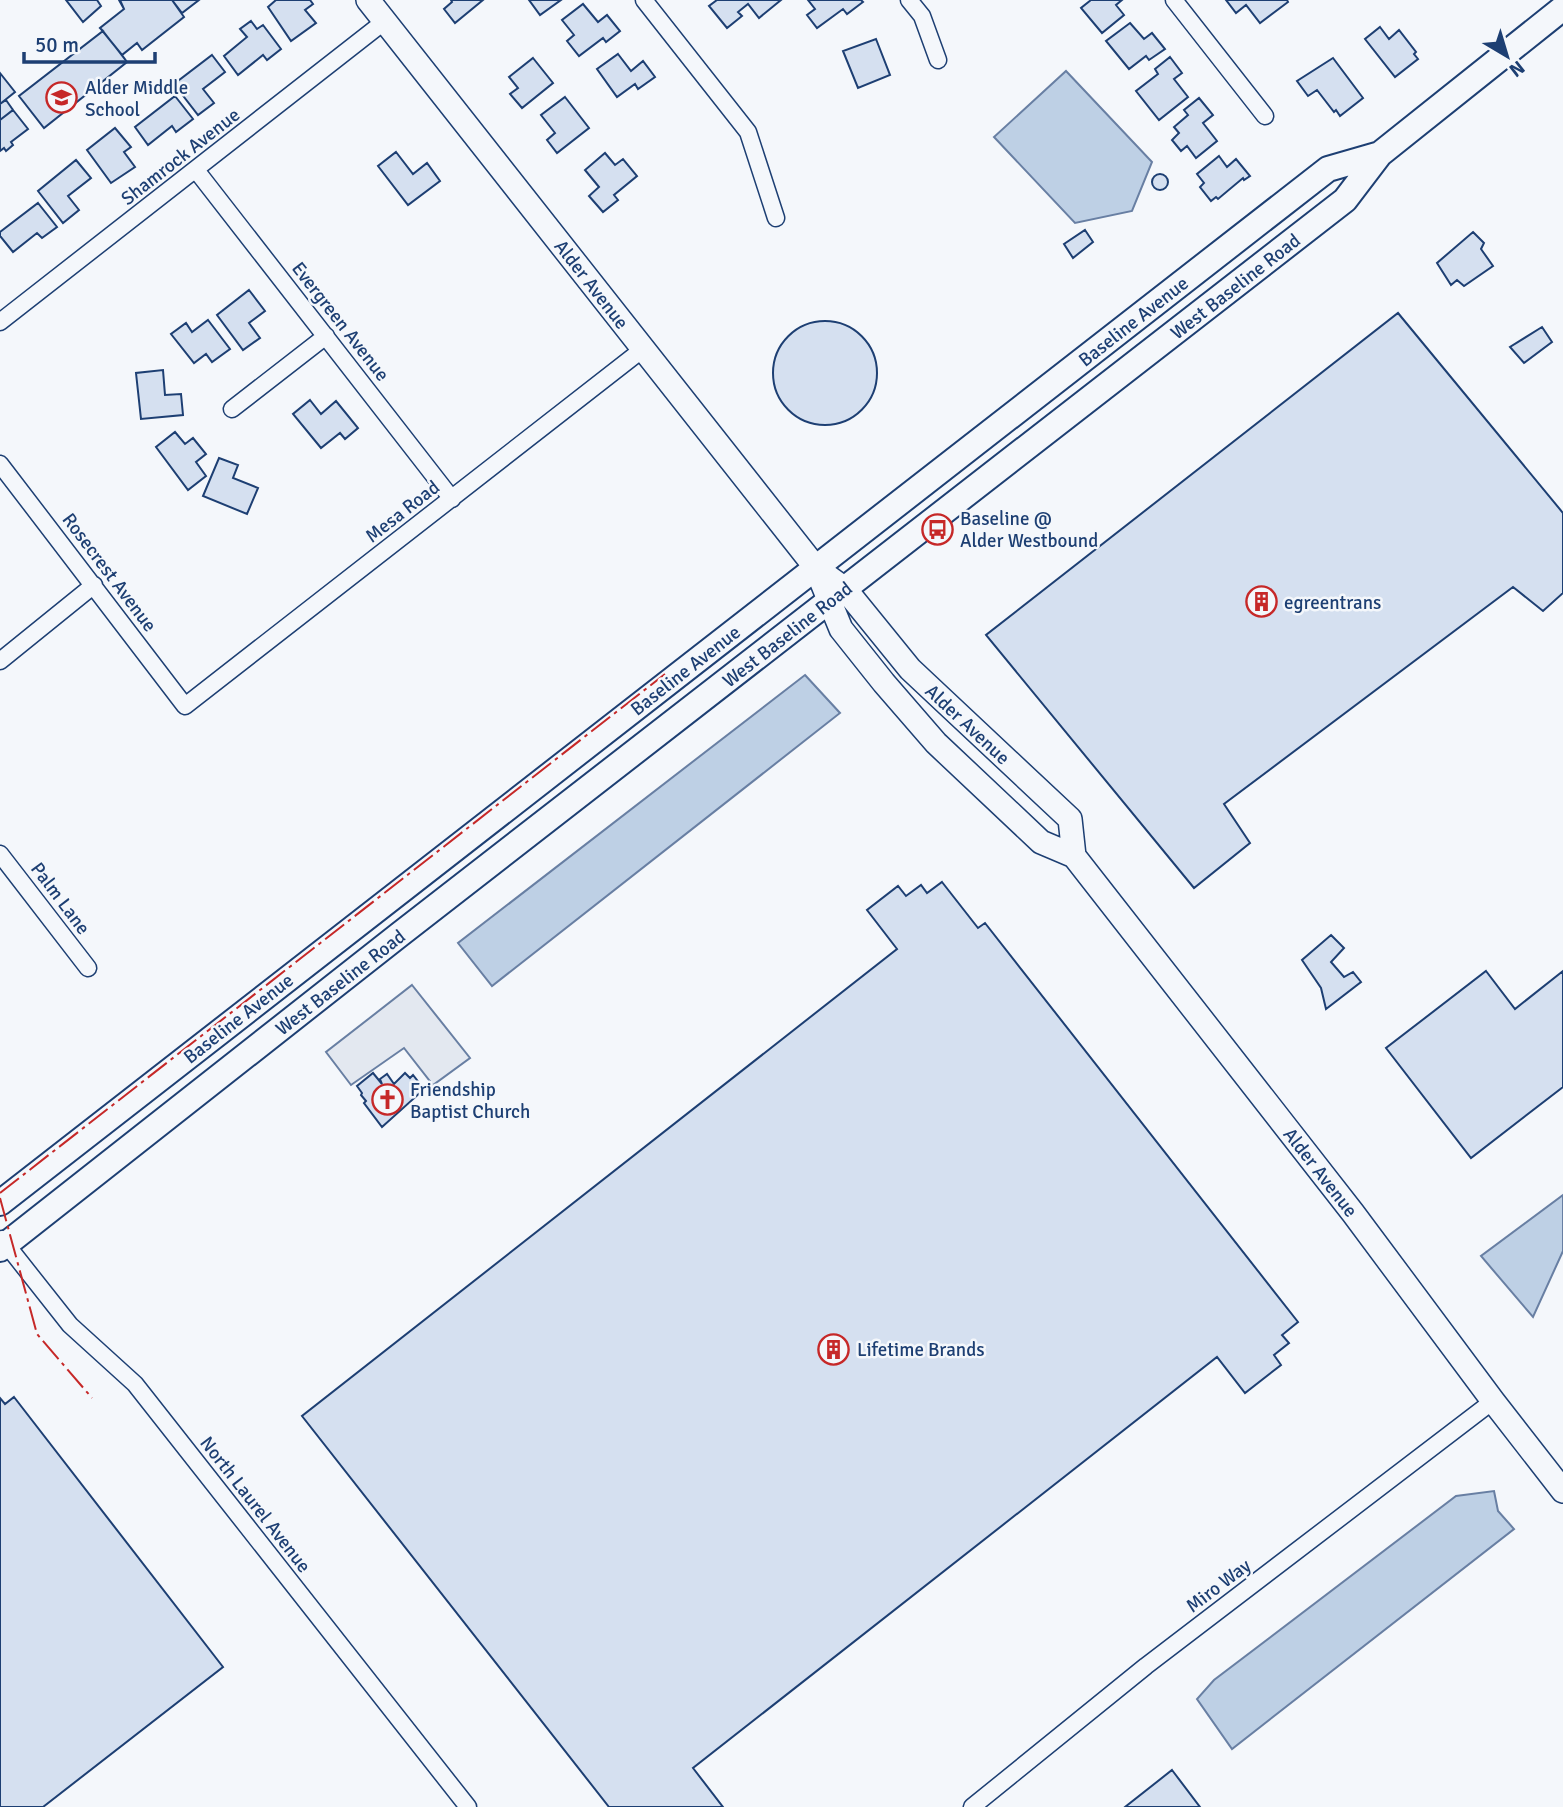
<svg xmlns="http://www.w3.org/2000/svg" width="1563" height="1807" viewBox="0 0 1563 1807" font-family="Signika,sans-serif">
<rect width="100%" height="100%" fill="#f4f7fb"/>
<path fill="#e3e8f0" stroke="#687fa3" stroke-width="2" d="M412 985 470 1058 433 1085 404 1048 351 1085 326 1052Z"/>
<path fill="#bed0e5" stroke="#687fa3" stroke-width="2" d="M1066 71 1152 162 1132 211 1075 223 994 137Z
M805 675 840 713 492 986 458 943Z
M1563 1195V1251L1533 1317 1481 1256Z
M1494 1491 1498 1511 1514 1529 1232 1749 1197 1699 1214 1680 1456 1496Z"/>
<path fill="#d5e0f0" stroke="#1d3f73" stroke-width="2" d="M66 0H97L101 6 83 22Z
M119 0H172L184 17 142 50 137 43 122 55 127 62 44 128 19 96 103 31 100 28 124 9Z
M172 0 184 17 142 50 137 43 122 55 100 28 124 9 120 0Z
M172 0H199L182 13Z
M276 0H310L313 4 305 10 316 23 291 41 268 7Z
M451 0H483L455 23 444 9 452 2Z
M529 0H561L540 15Z
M717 0H781L759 18 748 4 738 12 742 16 727 28 709 6Z
M808 0H861L863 2 847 14 843 9 817 28 807 15 815 9Z
M1091 0H1122L1116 5 1124 15 1102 33 1081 8Z
M1226 0H1287L1288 2 1260 23 1246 5 1236 13Z
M583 4 598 22 607 15 620 31 606 42 603 38 579 56 567 41 574 35 562 20Z
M251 21 257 29 263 25 281 49 267 60 263 55 238 75 224 56 247 37 240 29Z
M1130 23 1144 39 1152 33 1165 49 1149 60 1146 56 1129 69 1106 41Z
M1380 27 1389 39 1399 30 1416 52 1414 54 1418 59 1395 77 1365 39Z
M103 31 127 62 44 128 19 96Z
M876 39 890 75 858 88 843 51Z
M618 54 631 71 643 61 655 77 638 89 635 84 617 97 597 69Z
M212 55 225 72 203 89 214 103 198 115 174 84Z
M1170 57 1182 73 1174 79 1188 97 1159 120 1136 91 1158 74 1155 69Z
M533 58 553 83 522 108 510 94 518 88 509 77Z
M1333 58 1363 98 1340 116 1336 110 1334 112 1317 90 1308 96 1297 81Z
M0 73 15 92 0 104Z
M0 73 15 92 0 104Z
M175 96 193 119 176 132 172 126 148 145 135 127Z
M565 97 589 128 557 153 547 140 555 133 541 115Z
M1199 98 1213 115 1203 123 1217 141 1196 158 1187 146 1181 151 1172 140 1179 133 1174 127 1188 115 1184 110Z
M6 100 13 110 0 120V104Z
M13 110 28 129 11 142 13 145 6 151 4 148 0 151V120Z
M13 110 28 129 11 142 13 145 6 151 4 148 0 151V120Z
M115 128 131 147 124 152 135 167 111 183 87 150Z
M396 152 413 174 427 163 440 181 408 205 378 166Z
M605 153 615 165 623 159 637 176 614 195 618 200 603 212 589 196 599 187 585 170Z
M1219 156 1227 167 1236 159 1250 176 1244 180 1243 178 1218 199 1216 197 1211 201 1200 187 1204 183 1197 174Z
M76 160 91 178 68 196 79 210 63 223 38 191Z
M1152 182a8 8 0 1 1 16 0a8 8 0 1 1-16 0Z
M38 203 57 227 42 238 37 233 13 252 0 236V232Z
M1085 230 1093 242 1073 258 1064 244Z
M1473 232 1484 243 1481 249 1493 266 1464 286 1457 280 1451 285 1437 263Z
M249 290 265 311 249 323 260 338 243 350 217 315Z
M1398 313 1563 513V593L1543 611 1513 587 1224 804 1250 843 1194 888 986 635Z
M208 320 230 349 212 362 206 354 194 363 171 334 186 323 192 332Z
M773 373a52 52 0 1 1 104 0a52 52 0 1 1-104 0Z
M1542 327 1552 342 1524 363 1510 347Z
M163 370 165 395 181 394 183 415 141 419 136 373Z
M310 400 321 414 336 401 358 428 345 439 340 433 321 448 293 414Z
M175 432 185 444 193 438 206 454 196 462 206 476 188 490 156 447Z
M219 458 238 465 233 478 258 488 247 514 203 496Z
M942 882 978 928 985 923 1298 1322 1282 1335 1289 1343 1274 1355 1281 1365 1245 1393 1217 1357 693 1768 723 1807H609L302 1416 897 949 867 910 898 886 906 896 921 885 927 893Z
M1331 935 1344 948 1331 962 1344 977 1353 972 1361 982 1326 1009 1321 988 1302 960Z
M1486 971 1515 1009 1563 971V1087L1471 1158 1386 1048Z
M373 1073 382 1084 380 1079 387 1074 394 1084 405 1073 410 1078 413 1075 420 1084 417 1087 421 1092 382 1127 364 1103 366 1101 361 1095 362 1093 357 1086Z
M14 1397 223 1667 43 1807H0V1398L5 1404Z
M1172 1770 1200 1807H1125Z"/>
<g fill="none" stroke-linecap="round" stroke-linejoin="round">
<defs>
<path id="street" d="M644 0 748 132 776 218
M909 0 922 16 938 60
M1174 0 1265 116
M196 170 452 499
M0 322 385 21
M232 409 326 336
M0 464 185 706 643 349
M0 661 94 585
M0 854 88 968
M2 1239 70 1325 135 1384 468 1807
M972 1807 1146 1666 1493 1401"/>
<path id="secondary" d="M368 0 816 568 845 589 910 669 1070 819 1074 856
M816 568 841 629 884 683 936 743 1041 842 1074 856 1353 1213 1493 1401 1563 1491"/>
<path id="primary" d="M0 1203 1328 169 1380 154
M0 1249 399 935 1345 200 1380 154 1563 8"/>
</defs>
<use href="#street" stroke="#1d3f73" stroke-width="19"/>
<use href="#secondary" stroke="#1d3f73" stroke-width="26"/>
<use href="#primary" stroke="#1d3f73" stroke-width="28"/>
<use href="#street" stroke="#f4f7fb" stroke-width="16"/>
<use href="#secondary" stroke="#f4f7fb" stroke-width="23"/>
<use href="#primary" stroke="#f4f7fb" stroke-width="24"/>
<path stroke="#c62828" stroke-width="2" stroke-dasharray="24 5 3.5 5" stroke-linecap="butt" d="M0 1193 665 674
M0 1198 37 1334 92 1398"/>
</g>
<defs>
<symbol id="school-ring" viewBox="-11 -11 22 22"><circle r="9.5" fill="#f4f7fb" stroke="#c62828" stroke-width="1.5"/><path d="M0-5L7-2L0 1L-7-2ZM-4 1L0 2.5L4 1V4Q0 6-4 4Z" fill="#c62828"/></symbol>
<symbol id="bus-ring" viewBox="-11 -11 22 22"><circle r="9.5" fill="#f4f7fb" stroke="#c62828" stroke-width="1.5"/><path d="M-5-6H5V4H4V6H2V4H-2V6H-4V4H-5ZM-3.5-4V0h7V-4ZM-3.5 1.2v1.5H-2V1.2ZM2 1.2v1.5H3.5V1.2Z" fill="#c62828"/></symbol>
<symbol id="building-ring" viewBox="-11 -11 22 22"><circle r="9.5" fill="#f4f7fb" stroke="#c62828" stroke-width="1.5"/><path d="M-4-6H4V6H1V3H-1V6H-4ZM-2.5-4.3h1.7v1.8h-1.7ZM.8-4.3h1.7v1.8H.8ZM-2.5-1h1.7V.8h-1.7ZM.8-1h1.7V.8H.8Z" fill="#c62828"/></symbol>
<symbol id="church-ring" viewBox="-11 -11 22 22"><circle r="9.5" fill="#f4f7fb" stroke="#c62828" stroke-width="1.5"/><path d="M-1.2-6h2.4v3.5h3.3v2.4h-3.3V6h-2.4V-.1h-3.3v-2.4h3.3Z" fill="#c62828"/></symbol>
</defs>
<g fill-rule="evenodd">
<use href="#school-ring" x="44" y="80" width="35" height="35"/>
<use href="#bus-ring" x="920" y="512" width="35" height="35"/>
<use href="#building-ring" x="1244" y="584" width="35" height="35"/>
<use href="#church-ring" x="370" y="1082" width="35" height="35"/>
<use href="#building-ring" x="816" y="1332" width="35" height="35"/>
</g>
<g text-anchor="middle" stroke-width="5" stroke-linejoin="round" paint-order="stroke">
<g font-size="19" fill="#1d3f73" stroke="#f4f7fb" text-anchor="start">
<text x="85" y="94">Alder Middle<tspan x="85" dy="22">School</tspan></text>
<text x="960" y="525">Baseline @<tspan x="960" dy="22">Alder Westbound</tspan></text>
<text x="1284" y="609">egreentrans</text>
<text x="410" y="1096">Friendship<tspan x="410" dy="22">Baptist Church</tspan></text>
<text x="857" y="1356">Lifetime Brands</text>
</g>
<g font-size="19" fill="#1d3f73" stroke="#f4f7fb">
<text transform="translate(180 156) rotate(-38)" y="7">Shamrock Avenue</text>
<text transform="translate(592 284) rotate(52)" y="7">Alder Avenue</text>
<text transform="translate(1235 286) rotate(-38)" y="7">West Baseline Road</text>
<text transform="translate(341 321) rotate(52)" y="7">Evergreen Avenue</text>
<text transform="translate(1133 321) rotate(-38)" y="7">Baseline Avenue</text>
<text transform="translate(402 511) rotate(-38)" y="7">Mesa Road</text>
<text transform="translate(110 572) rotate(53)" y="7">Rosecrest Avenue</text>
<text transform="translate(787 634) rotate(-38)" y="7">West Baseline Road</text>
<text transform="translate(685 670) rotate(-38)" y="7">Baseline Avenue</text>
<text transform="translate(968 724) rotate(43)" y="7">Alder Avenue</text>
<text transform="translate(61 898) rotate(53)" y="7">Palm Lane</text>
<text transform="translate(340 982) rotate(-38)" y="7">West Baseline Road</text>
<text transform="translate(238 1018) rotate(-38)" y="7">Baseline Avenue</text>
<text transform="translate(1321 1172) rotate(52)" y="7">Alder Avenue</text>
<text transform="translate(256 1504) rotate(52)" y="7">North Laurel Avenue</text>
<text transform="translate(1218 1585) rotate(-37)" y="7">Miro Way</text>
</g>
</g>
<g transform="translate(1507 56) rotate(142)" stroke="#f4f7fb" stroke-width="5" paint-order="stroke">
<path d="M0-5L12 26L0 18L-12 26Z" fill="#1d3f73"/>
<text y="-10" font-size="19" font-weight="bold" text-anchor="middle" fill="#1d3f73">N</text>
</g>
<path d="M24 52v10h131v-10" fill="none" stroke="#1d3f73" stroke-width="3.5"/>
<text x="35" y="52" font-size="21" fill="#1d3f73" stroke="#f4f7fb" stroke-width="5" paint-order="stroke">50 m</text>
</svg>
